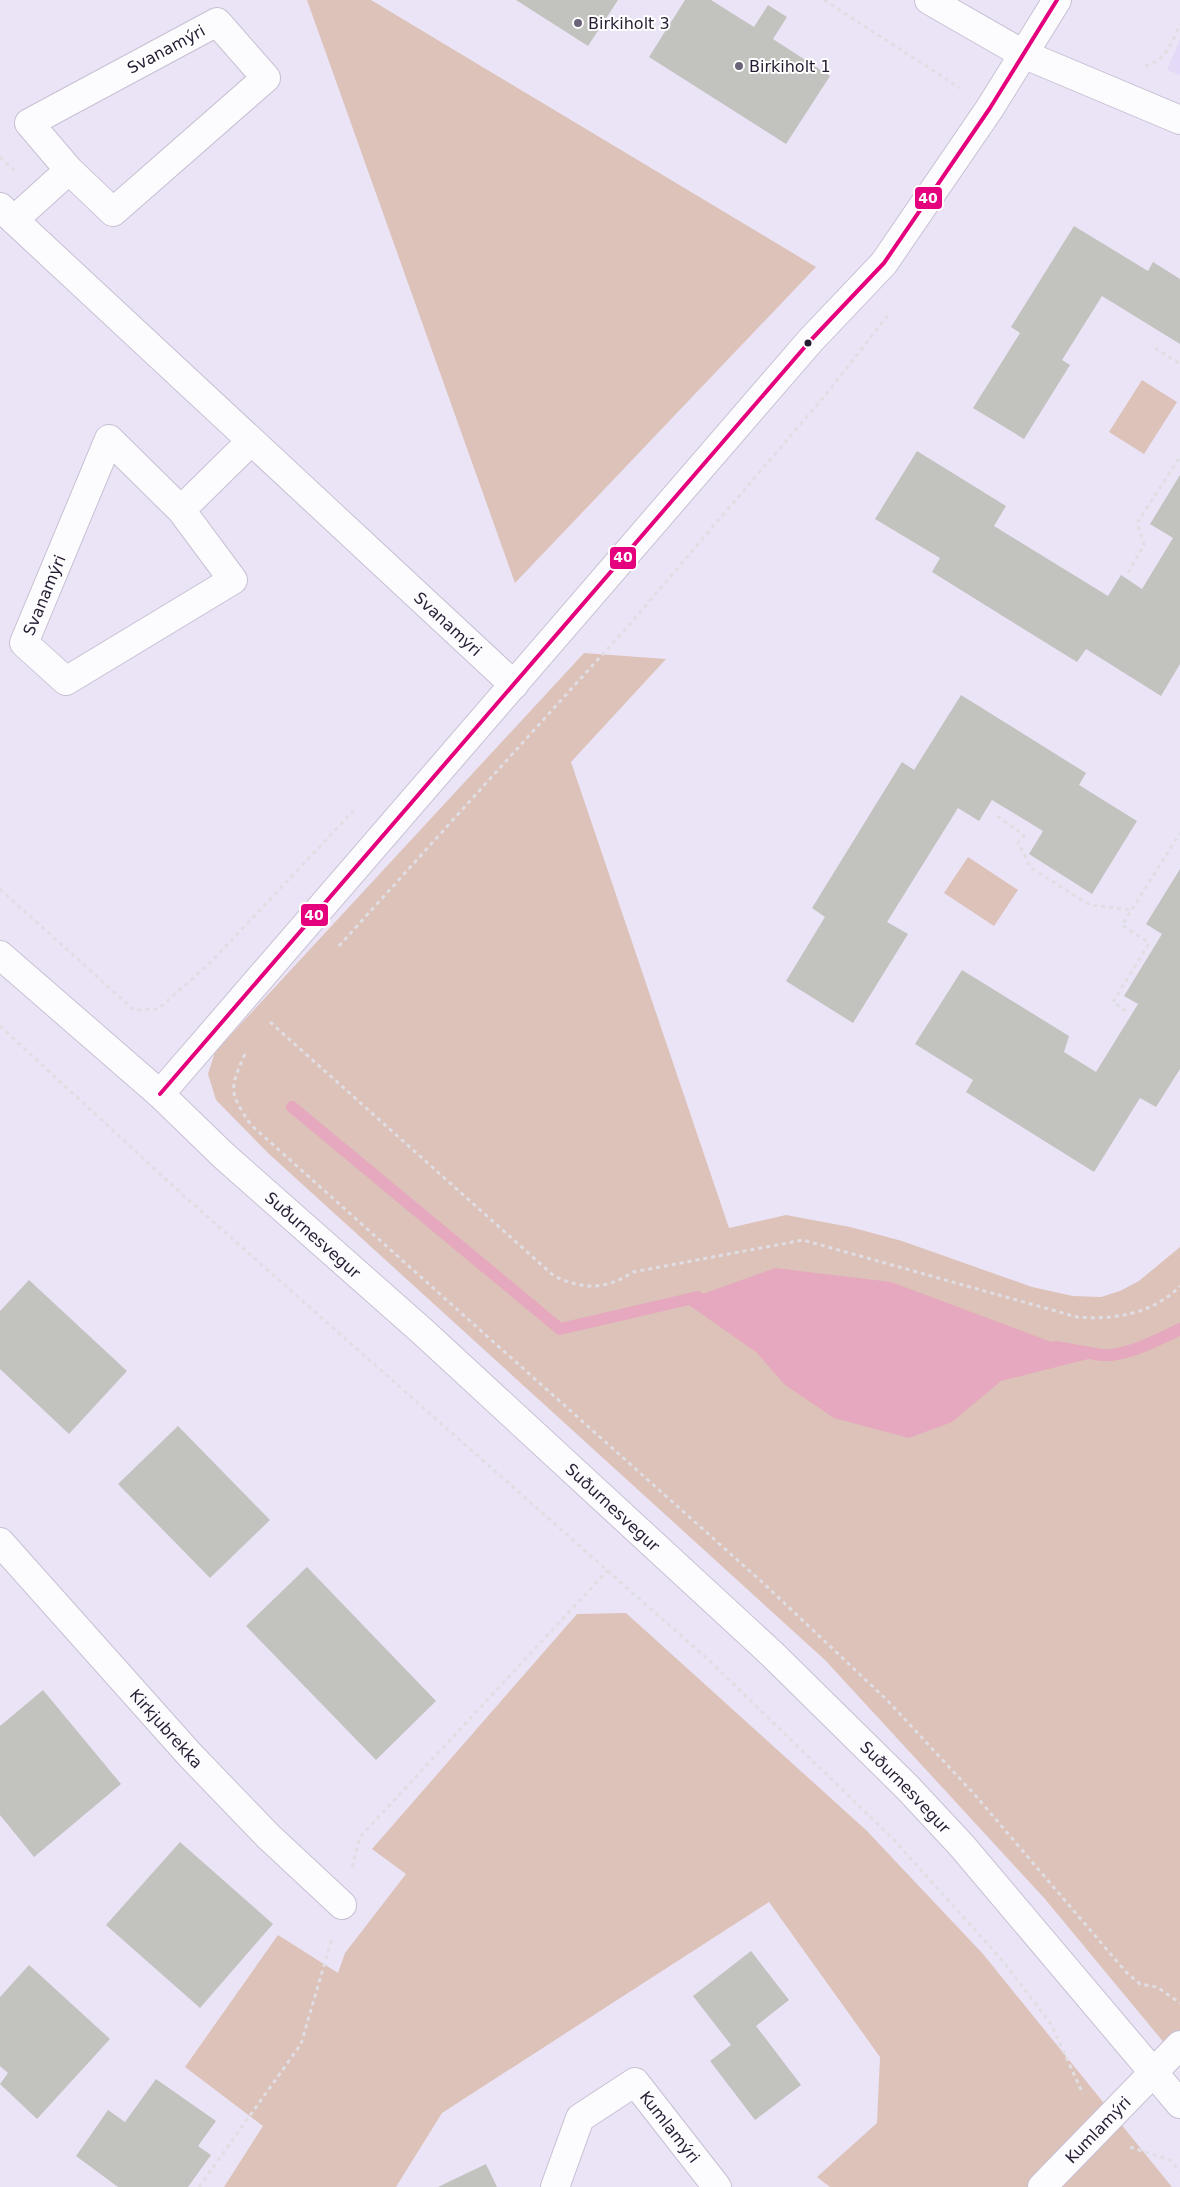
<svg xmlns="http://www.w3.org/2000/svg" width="1180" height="2187" viewBox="0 0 1180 2187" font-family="'DejaVu Sans',sans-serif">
<rect width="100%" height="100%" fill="#ebe4f7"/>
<path fill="#e4daf8" d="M1180 39V75L1167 70Z"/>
<path fill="#dcc2b8" d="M307 0H371L816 267 515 583Z
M1142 380 1177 402 1144 454 1109 432Z
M584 653 666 659 571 762 729 1228 786 1215 850 1227 902 1241 1032 1287 1073 1296 1101 1297 1120 1291 1139 1281 1180 1247V2062L1045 1899 825 1660 268 1153 216 1100 208 1074 215 1052Z
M968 857 1018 890 994 926 944 893Z
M626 1613 866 1830 983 1954 1172 2187H830L817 2177 877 2123 880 2057 769 1902 442 2113 396 2187H224L263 2126 185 2067 278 1935 338 1973 345 1953 406 1874 372 1849 577 1614Z"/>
<path fill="#e6a8be" d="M775 1268 891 1282 1078 1352 1104 1355 1001 1381 952 1422 909 1438 834 1418 785 1385 756 1352 683 1301Z"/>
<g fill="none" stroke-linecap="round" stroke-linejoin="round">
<path stroke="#e6a8be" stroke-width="12" d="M292 1107 560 1329 698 1297
M1055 1347C1071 1349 1086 1353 1102 1355 1125 1357 1160 1339 1180 1329"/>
</g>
<path fill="#c2c2bf" d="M516 0H618L588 46Z
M685 0H711L754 27 768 5 787 17 773 39 830 76 786 144 649 57Z
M1074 226 1148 271 1153 262 1180 279V344L1102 296 1062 360 1070 365 1024 439 973 408 1020 333 1011 327Z
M917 451 1006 506 994 526 1108 596 1121 575 1142 589 1173 538 1150 524 1180 475V664L1161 696 1086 649 1077 662 932 572 940 558 875 519Z
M961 695 1086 773 1079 785 1137 821 1092 894 1029 854 1043 831 992 800 979 821 958 808 887 922 908 934 853 1023 786 981 825 917 812 908 902 762 914 770Z
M1180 869V1069L1156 1107 1140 1098 1094 1172 966 1092 973 1080 915 1044 962 970 1069 1036 1064 1052 1096 1072 1138 1004 1124 996 1162 934 1146 924Z
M29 1280 127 1371 69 1434 0 1369V1311Z
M178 1426 270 1520 210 1578 118 1484Z
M307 1567 436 1701 376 1760 246 1626Z
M43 1690 121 1784 34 1857 0 1815V1726Z
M180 1842 273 1924 200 2008 106 1925Z
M751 1951 789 2000 756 2026 801 2085 755 2120 710 2061 731 2045 693 1996Z
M29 1965 110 2039 37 2119 0 2084 8 2073 0 2066V1997Z
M156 2079 216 2121 198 2146 211 2155 188 2187H118L76 2156 108 2110 125 2122Z
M486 2164 497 2187H438Z"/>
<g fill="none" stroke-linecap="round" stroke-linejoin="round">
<defs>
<g id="street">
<path d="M929 0 1023 54 1180 120"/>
<path id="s1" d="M0 207 514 685"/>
<path d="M14 220 69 170 113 212 266 78 217 22 29 123 69 170"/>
<path id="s2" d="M181 510 233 580 66 681 24 643 109 439 181 510 251 441"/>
<path id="s3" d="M0 1542 190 1755 268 1836 342 1905"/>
<path id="s4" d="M555 2187 580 2118 635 2082 717 2187"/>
<path id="s5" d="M1042 2187 1180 2045"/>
</g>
<g id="secondary">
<path id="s6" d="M0 955 160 1094 224 1156 422 1331 771 1653 908 1788 962 1846 1180 2104"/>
<path d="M160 1094 810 341 884 263 990 108 1057 0"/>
</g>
</defs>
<use href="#street" stroke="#c7c0d3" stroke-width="30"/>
<use href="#secondary" stroke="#c7c0d3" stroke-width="30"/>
<path stroke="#e0dee4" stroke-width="3" stroke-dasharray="4 4" stroke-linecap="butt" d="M824 0 960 88
M1145 66C1166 61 1172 42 1180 24
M0 157 16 172
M1155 348 1180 364
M1128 573 1144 545 1137 523 1180 457
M997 816 1024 835 1018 843 1031 868 1090 905 1131 910
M0 889 134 1010 158 1009 209 964 357 807
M339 946 629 625 828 392 888 315
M1126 1011 1113 1002 1149 943 1122 925 1180 833
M270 1022 554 1276C584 1290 605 1290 633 1272L803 1240 1077 1317C1114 1320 1153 1314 1180 1286
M0 1026 185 1197 712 1663 893 1839 1003 1961 1051 2024 1083 2094
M245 1054C229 1090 229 1092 251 1125L762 1582 887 1700 975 1795 1126 1972 1140 1984 1157 1987 1180 2003
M352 1867 360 1837 608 1570
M1130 2147 1170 2160 1180 2171
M199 2187 301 2044 332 1938"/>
<use href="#street" stroke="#fcfbfe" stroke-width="28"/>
<use href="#secondary" stroke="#fcfbfe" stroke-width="28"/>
<defs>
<path id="bus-1" d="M160 1094 810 341 884 263 990 108 1057 0"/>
</defs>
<use href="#bus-1" stroke="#fff" stroke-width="8"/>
<use href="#bus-1" stroke="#e5007d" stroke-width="4"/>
</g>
<g fill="#6b6378" stroke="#fff" stroke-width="2">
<circle cx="578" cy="23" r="5"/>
<circle cx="739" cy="66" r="5"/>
</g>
<circle fill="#261d33" stroke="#fff" stroke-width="2" cx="808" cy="343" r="4.5"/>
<g text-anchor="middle" stroke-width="4" stroke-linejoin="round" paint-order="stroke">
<g font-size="16" fill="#261d33" stroke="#fff" text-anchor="start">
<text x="588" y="29">Birkiholt 3</text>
<text x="749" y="72">Birkiholt 1</text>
</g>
<g font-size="16" fill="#261d33" stroke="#fff">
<text transform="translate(166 49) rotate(-28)" y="6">Svanamýri</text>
<text dy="6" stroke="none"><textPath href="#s2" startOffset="391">Svanamýri</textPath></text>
<text dy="6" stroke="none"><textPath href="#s1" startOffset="612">Svanamýri</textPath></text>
<text dy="6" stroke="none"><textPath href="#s6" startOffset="420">Suðurnesvegur</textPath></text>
<text dy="6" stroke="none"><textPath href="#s6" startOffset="825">Suðurnesvegur</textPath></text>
<text dy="6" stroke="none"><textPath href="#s3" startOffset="250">Kirkjubrekka</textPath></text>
<text dy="6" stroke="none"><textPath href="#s6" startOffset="1230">Suðurnesvegur</textPath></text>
<text dy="6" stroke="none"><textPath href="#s4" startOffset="196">Kumlamýri</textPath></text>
<text dy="6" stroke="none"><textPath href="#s5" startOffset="80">Kumlamýri</textPath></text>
</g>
</g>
<g stroke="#fff" stroke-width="2">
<rect x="914" y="186" width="29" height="24" rx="5" fill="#e5007d"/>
<rect x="609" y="546" width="28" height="24" rx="5" fill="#e5007d"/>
<rect x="300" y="903" width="29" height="24" rx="5" fill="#e5007d"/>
</g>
<g font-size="14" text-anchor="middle" font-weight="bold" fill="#fff">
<text x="928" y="203">40</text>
<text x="623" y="562">40</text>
<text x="314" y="920">40</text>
</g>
</svg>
